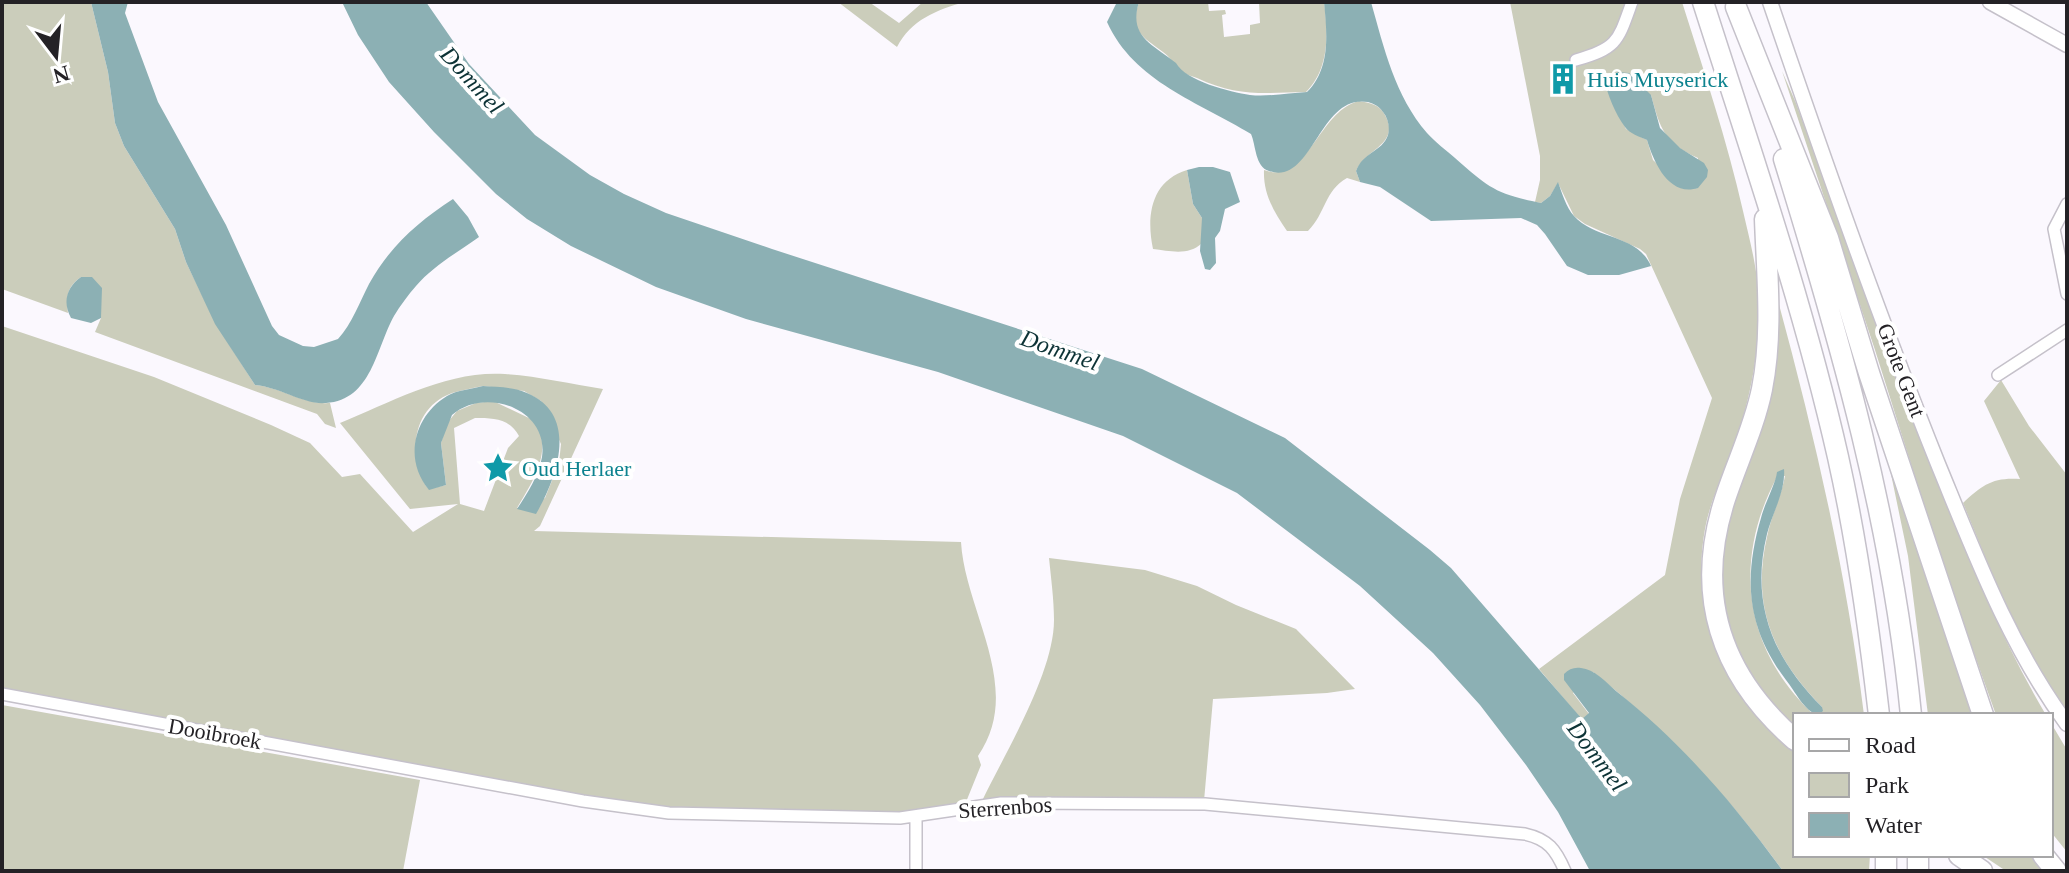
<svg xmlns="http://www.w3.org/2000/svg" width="2069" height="873" viewBox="0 0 2069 873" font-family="Georgia,serif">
<rect width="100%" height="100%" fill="#fbf8fe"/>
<path fill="#cbcdbb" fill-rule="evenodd" d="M2 2H91L108 72 115 123 124 146 175 229 186 262 216 324 255 385C281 387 304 405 330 403L336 428 325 424 317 414 95 332 101 318 81 277C67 287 66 296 68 313L2 289Z
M838 2H869L899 23 923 2H965C936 10 911 20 897 47Z
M1139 2H1208L1209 11 1225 10 1226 14 1222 15 1224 37 1250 34V25L1260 23 1259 2H1324C1328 33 1330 68 1306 92 1264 93 1237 97 1197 78 1192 76 1183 74 1180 70 1174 64 1170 57 1163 52 1142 36 1129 31 1139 2Z
M1510 2H1682C1704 71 1727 141 1743 211 1749 237 1756 263 1758 289 1762 342 1751 399 1733 449 1723 476 1710 501 1705 529 1689 616 1725 699 1795 752V855H1870L1869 871H1783C1727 794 1668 732 1593 672L1573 693 1589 714 1582 720 1539 669 1665 575 1680 499 1712 398 1646 254 1640 249 1585 224 1574 216 1558 183 1550 196 1541 203 1535 202 1540 180V156ZM1651 95C1660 128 1664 143 1698 158V188L1685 189 1653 160 1647 140 1626 129 1614 103Z
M1782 71 1796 103C1840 223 1884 342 1930 461 1965 548 1998 634 2046 715H1996L1944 569 1875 350Z
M1359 101C1370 103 1379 104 1385 115 1401 144 1365 149 1356 171L1360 182 1347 178C1324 191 1326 213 1308 231H1287C1274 212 1263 194 1264 170 1307 186 1319 110 1359 101Z
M1187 170 1193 204 1202 218V243C1189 256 1170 251 1153 249 1146 216 1151 181 1187 170Z
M1774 286C1813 428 1846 569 1864 715H1818L1822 707C1773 657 1751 606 1767 537 1771 516 1781 497 1785 476L1777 477C1732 561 1744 650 1814 715H1795V731L1756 691 1722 614 1718 555Z
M2 326 154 377 271 425 310 443 342 477 360 474 413 532 458 504 410 509 340 423C391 402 448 370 505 374 537 376 571 384 603 389L540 526 534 531 961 542C965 612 1025 688 978 756L981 765 966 802 899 813 643 807 2 688ZM483 386 524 391 541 401 561 444 559 463 545 498 517 508C532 483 557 445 531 419L493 401 476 403 457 411 447 423 441 443 446 485 429 489 426 486C408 453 412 408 452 393 462 390 473 388 483 386ZM475 418C493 418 509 418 519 436L508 448 484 511 460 504 454 428Z
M2001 380 2029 426 2067 475V714C2022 649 1993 577 1963 503 1982 485 1993 477 2020 479L1984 401Z
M1880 421 1977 715H1928L1908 556Z
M1049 558 1145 570 1197 586 1236 605 1296 629 1355 689 1327 693 1213 699 1204 801H982C1005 753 1054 673 1054 620 1054 600 1051 578 1049 558Z
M2 705 420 780 403 871H2Z
M2051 723 2067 750V852L2051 832Z
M1982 855H2034L2046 871H2006Z"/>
<path fill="#8cb0b4" d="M91 2H128L125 13 158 102 226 225 272 326 279 335 303 346 314 347 338 339C352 324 360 301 369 284 390 246 418 222 453 199L468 217 479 237C458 252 433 266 416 286 408 295 400 306 394 316 376 348 372 400 326 403 304 405 280 387 255 385L215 324 186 262 175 229 124 146 115 123 108 72Z
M342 2H426L469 64 535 135 590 175 624 194 666 213 772 249 1142 369 1285 438 1430 550 1451 568 1582 719 1589 713 1564 680V674C1569 669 1574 667 1581 668 1594 669 1606 682 1616 691 1681 742 1734 804 1783 871H1590L1558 812 1526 765 1480 705 1433 653 1360 586 1237 493 1123 436 938 372 746 319 656 287 571 246 527 219 496 194 434 132 389 82 358 35Z
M1117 2H1139C1128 37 1153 44 1176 63 1186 81 1230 92 1250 95 1267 97 1289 93 1307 92 1331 68 1327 33 1324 2H1371C1384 48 1395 96 1427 133 1435 142 1446 150 1455 158 1489 188 1496 194 1541 203L1550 196 1558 182C1562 193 1566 207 1574 216 1596 240 1637 234 1651 266L1619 275H1588L1567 266 1545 234 1537 225 1521 218 1431 221 1380 187 1360 182 1356 171C1363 152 1382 152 1388 135 1390 127 1388 118 1383 112 1379 106 1374 104 1368 102 1319 93 1313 186 1269 171 1255 167 1256 145 1251 134 1199 102 1134 82 1107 22Z
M1618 72 1629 73 1651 95 1660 128 1680 148 1704 163 1708 170 1707 177 1698 188C1669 197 1654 163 1647 140 1640 137 1629 133 1625 127 1615 114 1608 95 1604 80Z
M1199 167H1213L1230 172 1240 202 1225 209 1220 231 1215 238 1216 263 1210 270 1205 269 1200 251 1202 218 1193 204 1187 170Z
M81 277H92L102 288 101 318 91 323 71 318C62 302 67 287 81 277Z
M483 386C498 387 514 387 527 393 580 415 557 478 536 514L517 509C527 494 539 475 542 457 549 409 485 386 452 415L441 443 446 485 429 490C403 459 414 416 447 396 457 390 472 389 483 386Z
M1784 469C1786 490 1772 514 1767 534 1750 604 1773 658 1822 707L1823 711 1818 715C1804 711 1795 691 1786 680 1747 629 1743 579 1761 518 1764 505 1776 483 1777 472Z"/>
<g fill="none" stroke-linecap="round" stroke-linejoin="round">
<defs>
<path id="minor" d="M1576 60C1618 48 1618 41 1632 2
M2067 204 2054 229 2067 294
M1998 375 2067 330
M2 694 583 801 669 813 900 818 1001 803 1205 804 1525 834C1548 839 1556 850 1565 871
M916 871V818"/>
<path id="tertiary" d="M1770 2C1823 157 1877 312 1938 464 1975 554 2009 645 2067 724
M1990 2 2067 45"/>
<path id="motorway" d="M1703 2C1751 152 1803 303 1838 457 1857 542 1869 628 1879 715
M1736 7 1828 238 1869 373 1983 715
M1784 159C1841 343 1892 522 1911 715
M1765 219C1767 276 1773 333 1762 389 1754 428 1737 462 1725 499 1694 594 1720 675 1795 740
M1959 855 1982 871
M2043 855 2056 871
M1886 871V855
M1918 871V855"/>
</defs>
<use href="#minor" stroke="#c5c1ca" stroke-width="14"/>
<use href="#tertiary" stroke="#c5c1ca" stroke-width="17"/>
<use href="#motorway" stroke="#c5c1ca" stroke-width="23"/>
<use href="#minor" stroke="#fff" stroke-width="11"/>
<use href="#tertiary" stroke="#fff" stroke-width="14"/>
<use href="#motorway" stroke="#fff" stroke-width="20"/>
</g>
<defs>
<symbol id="building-bare" viewBox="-9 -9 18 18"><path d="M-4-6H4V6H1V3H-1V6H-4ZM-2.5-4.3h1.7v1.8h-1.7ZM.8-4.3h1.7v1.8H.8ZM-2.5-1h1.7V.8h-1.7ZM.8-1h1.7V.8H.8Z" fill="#0f9aa8" stroke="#fff" stroke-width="2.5" paint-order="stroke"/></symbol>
<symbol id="sight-bare" viewBox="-9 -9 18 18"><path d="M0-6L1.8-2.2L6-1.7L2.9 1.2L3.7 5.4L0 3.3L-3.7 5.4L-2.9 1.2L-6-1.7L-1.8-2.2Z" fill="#0f9aa8" stroke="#fff" stroke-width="2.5" paint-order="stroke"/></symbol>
</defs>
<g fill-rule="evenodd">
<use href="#building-bare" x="1541" y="57" width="44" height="44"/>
<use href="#sight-bare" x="476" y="446" width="44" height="44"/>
</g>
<g text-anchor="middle" stroke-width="8" stroke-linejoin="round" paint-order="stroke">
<g font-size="22" fill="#0d838f" stroke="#fff" text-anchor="start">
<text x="1587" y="87">Huis Muyserick</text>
<text x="522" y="476">Oud Herlaer</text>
</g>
<g font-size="22" fill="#242226" stroke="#fff">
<text transform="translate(1902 370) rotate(69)" y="8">Grote Gent</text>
<text transform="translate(215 733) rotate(10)" y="8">Dooibroek</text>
<text transform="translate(1005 807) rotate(-4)" y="8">Sterrenbos</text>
</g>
<g font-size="24" font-style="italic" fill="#0d3336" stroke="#fff">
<text transform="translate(472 80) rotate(48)" y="8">Dommel</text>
<text transform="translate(1060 350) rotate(19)" y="8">Dommel</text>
<text transform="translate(1597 756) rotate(53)" y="8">Dommel</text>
</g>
</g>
<rect width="2069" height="873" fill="none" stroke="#242226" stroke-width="8"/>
<rect x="1793" y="713" width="260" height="144" fill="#ffffff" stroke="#a7a7a8" stroke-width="2"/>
<rect x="1809" y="739" width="40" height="12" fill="#ffffff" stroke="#a7a7a8" stroke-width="2"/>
<text x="1865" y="753" font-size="24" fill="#242226">Road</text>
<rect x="1809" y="773" width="40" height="24" fill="#cbcdbb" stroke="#a7a7a8" stroke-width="2"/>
<text x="1865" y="793" font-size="24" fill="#242226">Park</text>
<rect x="1809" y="813" width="40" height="24" fill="#8cb0b4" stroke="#a7a7a8" stroke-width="2"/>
<text x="1865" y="833" font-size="24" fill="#242226">Water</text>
<g transform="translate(56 56) rotate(164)" stroke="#ffffff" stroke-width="6" paint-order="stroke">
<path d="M0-6L14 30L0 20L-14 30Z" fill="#242226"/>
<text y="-12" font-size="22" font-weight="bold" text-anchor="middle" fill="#242226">N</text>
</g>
</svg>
